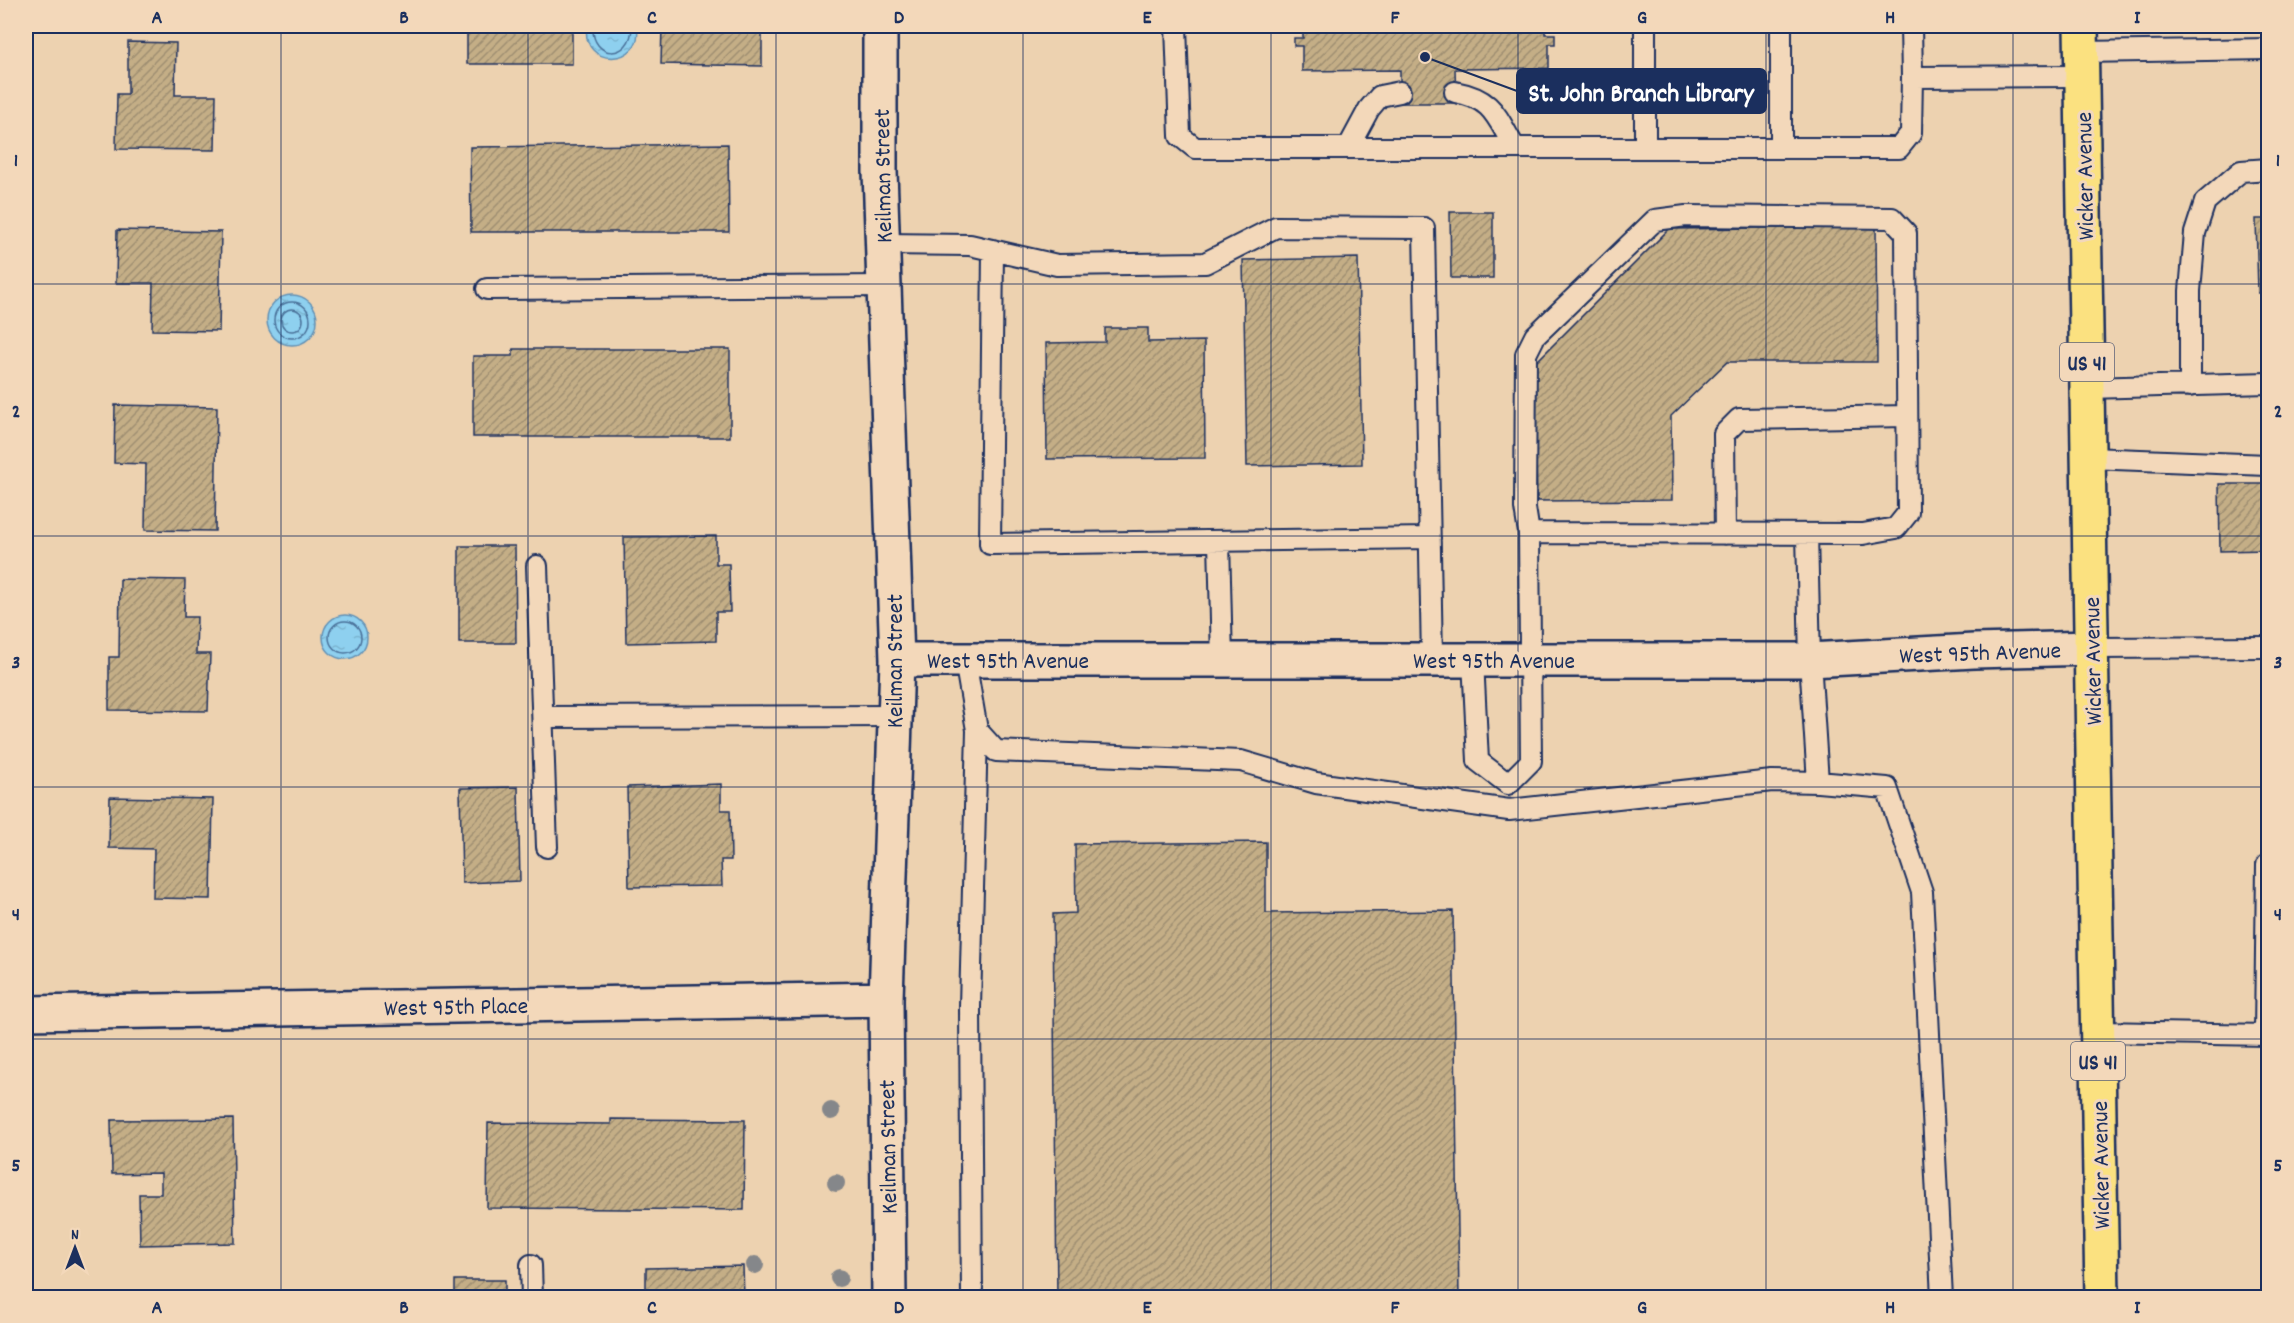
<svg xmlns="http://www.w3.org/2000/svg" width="2294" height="1323" viewBox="0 0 2294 1323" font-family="Dekko,sans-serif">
<defs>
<pattern id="water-ripples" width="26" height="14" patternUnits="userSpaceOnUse" patternTransform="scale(1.5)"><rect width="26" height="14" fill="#8ed0ef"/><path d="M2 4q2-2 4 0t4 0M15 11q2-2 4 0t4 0" fill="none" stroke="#7ab3cf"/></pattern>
<pattern id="building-hatch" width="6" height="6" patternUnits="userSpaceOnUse" patternTransform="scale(1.5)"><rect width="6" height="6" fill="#c4ae86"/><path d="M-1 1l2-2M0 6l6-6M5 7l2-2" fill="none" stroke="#9e8e71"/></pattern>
</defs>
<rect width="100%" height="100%" fill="#edd2b0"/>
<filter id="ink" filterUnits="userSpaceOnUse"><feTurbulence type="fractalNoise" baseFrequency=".0167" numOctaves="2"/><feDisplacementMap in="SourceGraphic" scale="12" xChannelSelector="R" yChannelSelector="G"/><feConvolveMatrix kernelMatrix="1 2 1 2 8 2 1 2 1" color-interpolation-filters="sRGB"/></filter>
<g filter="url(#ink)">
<path fill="url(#water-ripples)" stroke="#6090b5" stroke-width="1.5" d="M587 26H637C645 67 580 69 587 26Z
M267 320a25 25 0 1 1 50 0a25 25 0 1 1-50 0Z
M323 637a22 22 0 1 1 44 0a22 22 0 1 1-44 0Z"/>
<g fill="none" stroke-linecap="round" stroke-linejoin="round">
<path stroke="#496f98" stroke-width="1.5" d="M593 26C591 60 632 61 632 26
M274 320a18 18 0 1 1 36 0a18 18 0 1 1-36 0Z
M281 320a11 11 0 1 1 22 0a11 11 0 1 1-22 0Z
M329 637a16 16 0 1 1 32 0a16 16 0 1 1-32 0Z"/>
</g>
<path fill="url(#building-hatch)" stroke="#1b2f5e" stroke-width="1.5" d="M467 26H572V64H467Z
M662 26H762V66L661 64Z
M1303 26H1545V34H1555V44H1549V68L1455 69 1456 103H1400V70L1302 71V46H1294V38H1303Z
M128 42 176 43 175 95H216L215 150 116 149 117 94H128Z
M728 144 729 232H471L470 147Z
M1450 212H1493V278H1451Z
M2256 219H2268V293H2258Z
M1876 227 1877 362H1727L1671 416 1672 500 1537 501 1534 364 1669 229Z
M117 230 221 232 219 331 152 330 153 283H116Z
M1358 258 1362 464 1247 466 1243 260Z
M1105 328H1148V342L1204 341 1205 458 1047 459 1046 343 1105 342Z
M513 349H730V437H473V356H513Z
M115 405 217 407 215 531 145 530 146 464 114 463Z
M2219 484H2268V550L2220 551Z
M716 536V564H729L730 612H716V641L626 643 624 537Z
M459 546H515L516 643H459Z
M120 579 185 580 184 617H197L196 654H210L208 711 109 710V657H119Z
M721 784V810H730L731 860H721L722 886 629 887 627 787Z
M518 787 520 881 462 883 460 788Z
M110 797 213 799 211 899 153 898 154 849 109 848Z
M1266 842V913L1453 911 1459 1298H1057L1053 914 1076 913 1075 844Z
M2265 1070H2268V1128H2264Z
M233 1119 235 1243 140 1245 139 1194H161V1173L112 1174 111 1120Z
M611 1119 745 1120 744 1210 487 1208 488 1123 611 1124Z
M743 1266 744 1298H646V1268Z
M455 1280H505V1298H455Z"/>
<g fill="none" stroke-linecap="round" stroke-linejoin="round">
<defs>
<path id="service" d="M1176 26 1180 136 1195 148H1899L1911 133 1912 77 2082 76
M1645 26V148
M1781 26V148
M1911 26 1912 77
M2082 52 2268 49
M1455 92C1494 99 1496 117 1515 148
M1348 148 1369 109 1380 96 1400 92
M883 244 970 245 1057 265 1205 263 1276 227 1424 228 1432 660
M993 250 990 544 1430 538
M487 289 884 286
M2190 386V291L2195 233 2205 202 2241 171 2268 169
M2088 388 2268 383
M2089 458 2268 465
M1725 534 1724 434 1739 419 1907 416
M1807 534 1810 660 1818 782
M1219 541 1222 660
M537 566 547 847
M2092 648 2268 647
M965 660 977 730 996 751 1241 761 1316 783 1509 810 1772 781 1818 782 1887 788 1922 892 1942 1298
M1473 660 1478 761 1508 784 1531 761 1529 533 1525 508 1526 354 1535 336 1655 220 1686 216 1892 218 1906 233 1908 513 1896 528 1863 534 1529 533
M543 717 895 716
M2098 1032 2268 1035
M2265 1035 2267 865
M531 1265 532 1298
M972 1298 970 1007 977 730"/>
<path id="minor" d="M880 26V171L897 660 886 999 889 1298
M897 660H1810L1974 651 2092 648
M26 1013 886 999"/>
<path id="trunk" d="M2081 26 2102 1298"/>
</defs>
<use href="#service" stroke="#1b2f5e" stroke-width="24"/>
<use href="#minor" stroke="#1b2f5e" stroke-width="38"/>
<use href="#trunk" stroke="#1b2f5e" stroke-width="38"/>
<use href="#service" stroke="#f3d8ba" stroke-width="20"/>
<use href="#minor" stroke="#f3d8ba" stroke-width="33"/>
<use href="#trunk" stroke="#fbe180" stroke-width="33"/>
</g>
<g fill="#85878a">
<circle cx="831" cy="1111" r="9"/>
<circle cx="836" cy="1183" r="9"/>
<circle cx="755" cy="1265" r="9"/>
<circle cx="839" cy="1278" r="9"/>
</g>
</g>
<path fill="none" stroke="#1b2f5e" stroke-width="1.5" stroke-opacity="0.55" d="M281 26V1298M528 26V1298M776 26V1298M1023 26V1298M1271 26V1298M1518 26V1298M1766 26V1298M2013 26V1298M26 284H2268M26 536H2268M26 787H2268M26 1039H2268"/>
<g text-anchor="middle" stroke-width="6" stroke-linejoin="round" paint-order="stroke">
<g fill="#f3d8ba" stroke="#5c627a" stroke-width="1.5">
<rect x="2060" y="343" width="54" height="38" rx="4.5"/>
<rect x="2071" y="1042" width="54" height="38" rx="4.5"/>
</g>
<g font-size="22" font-weight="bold" fill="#1b2f5e">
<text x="2087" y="370">US 41</text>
<text x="2098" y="1069">US 41</text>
</g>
<g font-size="24" fill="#1b2f5e" stroke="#f3d8ba">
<text transform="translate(882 176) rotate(-91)" y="8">Keilman Street</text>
<text transform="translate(2084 176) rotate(-91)" y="8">Wicker Avenue</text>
<text transform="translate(1980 652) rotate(-2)" y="8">West 95th Avenue</text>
<text x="1008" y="668">West 95th Avenue</text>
<text x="1494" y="668">West 95th Avenue</text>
<text transform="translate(894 661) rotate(-90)" y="8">Keilman Street</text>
<text transform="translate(2092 661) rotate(-91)" y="8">Wicker Avenue</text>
<text transform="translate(456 1006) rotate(-1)" y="8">West 95th Place</text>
<text transform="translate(887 1147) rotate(-91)" y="8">Keilman Street</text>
<text transform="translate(2100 1165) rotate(-91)" y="8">Wicker Avenue</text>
</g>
</g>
<path fill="none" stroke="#1b2f5e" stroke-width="2" d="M1425 57L1517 91"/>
<circle fill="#1b2f5e" stroke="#f3d8ba" stroke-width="2" cx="1425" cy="57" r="6"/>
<rect fill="#1b2f5e" stroke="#1b2f5e" stroke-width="2" x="1517" y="69" width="249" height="44" rx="6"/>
<g font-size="26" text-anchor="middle" font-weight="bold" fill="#fff">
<text x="1641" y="101">St. John Branch Library</text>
</g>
<rect width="2294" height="1323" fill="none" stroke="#f3d8ba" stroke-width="66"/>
<g transform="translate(75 1248)" stroke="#f3d8ba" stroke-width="4.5" paint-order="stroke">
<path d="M0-4.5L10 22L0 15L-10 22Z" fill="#1b2f5e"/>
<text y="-9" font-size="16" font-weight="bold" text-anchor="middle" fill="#1b2f5e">N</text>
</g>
<rect x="33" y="33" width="2228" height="1257" fill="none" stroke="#1b2f5e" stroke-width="2"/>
<g font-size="20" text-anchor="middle" font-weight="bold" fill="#1b2f5e">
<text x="157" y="23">A</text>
<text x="404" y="23">B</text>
<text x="652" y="23">C</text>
<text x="899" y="23">D</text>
<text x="1147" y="23">E</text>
<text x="1395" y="23">F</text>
<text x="1642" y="23">G</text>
<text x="1890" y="23">H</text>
<text x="2137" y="23">I</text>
<text x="16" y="166">1</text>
<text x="2278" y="166">1</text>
<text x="16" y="417">2</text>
<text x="2278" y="417">2</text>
<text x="16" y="668">3</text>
<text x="2278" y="668">3</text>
<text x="16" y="920">4</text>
<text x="2278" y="920">4</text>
<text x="16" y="1171">5</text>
<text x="2278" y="1171">5</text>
<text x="157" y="1313">A</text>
<text x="404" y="1313">B</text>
<text x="652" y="1313">C</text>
<text x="899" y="1313">D</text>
<text x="1147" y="1313">E</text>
<text x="1395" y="1313">F</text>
<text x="1642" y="1313">G</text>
<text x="1890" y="1313">H</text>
<text x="2137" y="1313">I</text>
</g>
</svg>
